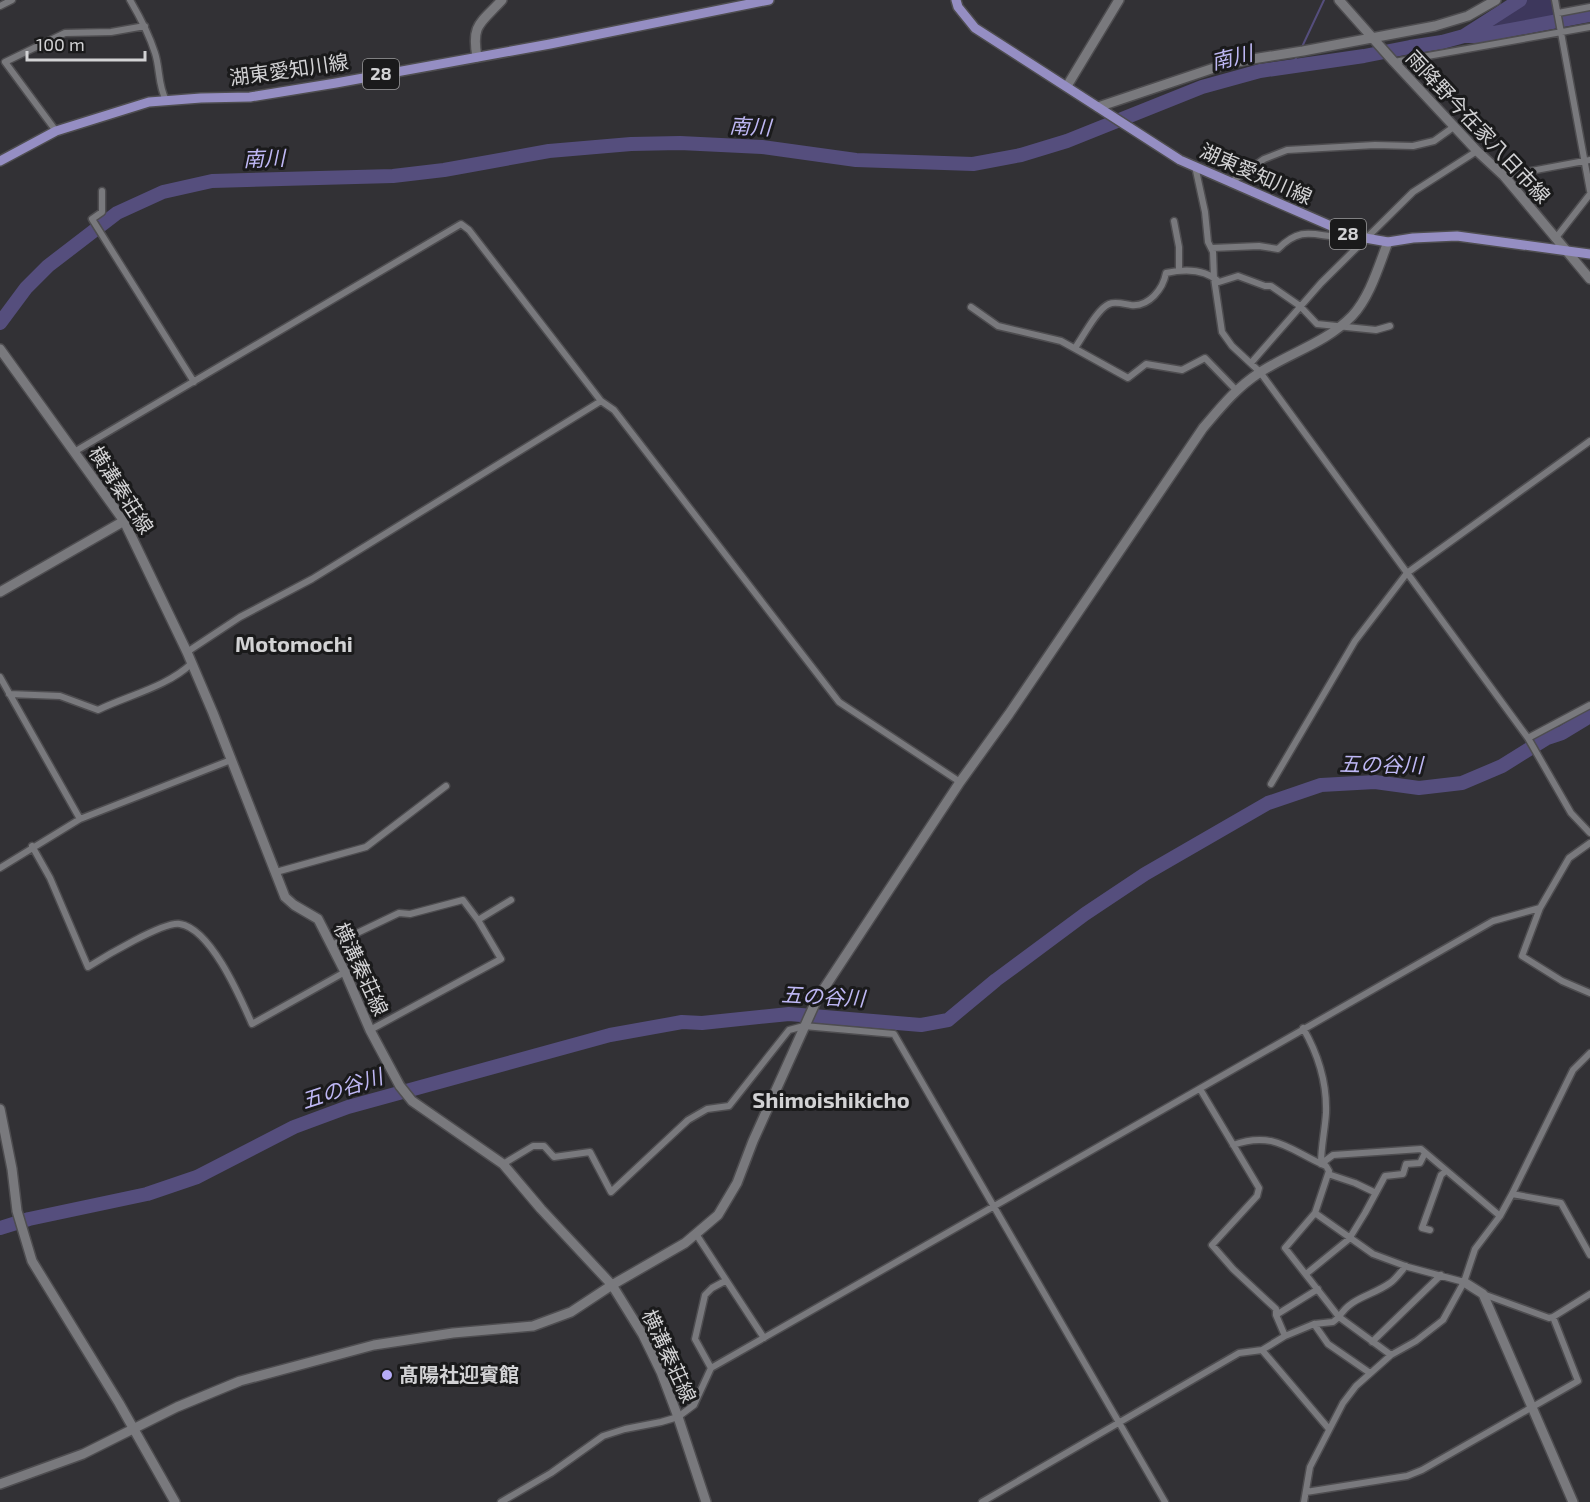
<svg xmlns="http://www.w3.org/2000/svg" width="1590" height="1502" viewBox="0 0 1590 1502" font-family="'Exo 2','Noto Sans JP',sans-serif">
<rect width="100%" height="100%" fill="#323135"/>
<path fill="#3d375c" d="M1524 0H1552L1556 16 1476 33Z"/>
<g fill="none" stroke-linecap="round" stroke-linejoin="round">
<path stroke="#554e7d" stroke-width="2" d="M1301 49 1324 0
M1291 68 1298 54"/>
<path stroke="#554e7d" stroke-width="14" d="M1466 36H1478L1590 15
M0 323 26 288 48 266 117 213 163 192 212 181 393 176 444 170 549 151 631 144 680 143 762 147 856 160 973 164 1021 155 1067 141 1202 87 1260 71 1364 56 1410 47 1442 42 1464 36 1520 0
M0 1228 29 1219 147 1194 197 1177 294 1127 348 1107 610 1035 682 1022 702 1023 789 1014 921 1025 948 1020 996 980 1085 914 1145 874 1268 803 1321 785 1375 782 1419 788 1462 783 1502 766 1547 738 1562 733 1590 716"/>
<defs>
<path id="street" d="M130 0C140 17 149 34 155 53 160 68 158 86 166 100
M1555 0 1590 191
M0 6 12 0
M1558 13 1590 7
M1394 62 1590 27
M56 131 5 62 65 33 111 32 145 26
M1195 166 1205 212 1208 242 1213 252 1214 278 1222 332 1232 346 1260 372 1528 738 1571 813 1590 833
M1504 176 1590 160
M1230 183 1264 159 1287 150 1375 145 1413 146 1434 141 1455 126
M102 191V212L92 219 194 382
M1174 221 1179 247V270
M1555 239 1590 194
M1212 248 1259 246 1278 249C1306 220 1321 242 1354 236
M971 307 998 326 1061 341 1128 378 1146 364 1182 370 1205 358 1236 390
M1075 348C1083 337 1097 309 1109 304 1115 301 1124 304 1131 305 1149 307 1163 289 1166 273 1184 269 1205 269 1219 282L1238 276 1265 286H1271L1300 306 1317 324 1376 330 1390 326
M1251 363 1321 283 1413 192 1477 151
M74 452 461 224 469 230 601 401 614 410 839 702 960 782
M187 652 240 617 312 579 601 401
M0 677 80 819
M9 694 60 696 98 710C129 695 167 687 192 663
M1528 738 1590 705
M1271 784 1355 641 1407 573 1590 441
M32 846 50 878 88 967C104 957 164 921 180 924 211 929 240 997 252 1024L345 972
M0 868 80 819 231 760
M276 872 366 847 446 786
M1540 908 1522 956 1562 981 1590 993
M332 945 399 913 410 914 463 900 478 920
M1303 1028C1318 1054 1327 1083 1326 1113 1325 1130 1321 1146 1321 1164
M370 1030 501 959 478 920 511 900
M1233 1145C1274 1130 1291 1151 1326 1166L1329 1171 1315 1213 1285 1248 1339 1317C1351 1297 1372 1296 1390 1283 1396 1279 1401 1271 1406 1266
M503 1164 533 1146H544L554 1157 590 1152 611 1192 688 1120 707 1109 729 1106 789 1030 804 1026 894 1034 1165 1502
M1321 1164 1333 1155 1421 1149 1500 1216
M1328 1174 1355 1183 1376 1193
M1512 1194 1561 1203 1590 1255
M1315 1213 1373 1254 1408 1267 1464 1282
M1430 1230 1422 1228 1441 1175 1446 1171
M696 1234 764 1338
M1306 1274 1349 1239 1365 1213 1385 1176 1403 1174 1406 1164 1420 1163 1425 1153
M1483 1294 1549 1318 1553 1317 1590 1294
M1276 1315 1318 1289
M1314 1324 1328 1344 1370 1373
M1285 1336 1314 1324 1333 1322 1339 1317 1391 1355
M1372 1342 1441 1275
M1262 1350 1329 1429
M711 1368 695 1339 705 1295 712 1288 725 1281
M1306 1492 1407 1476 1422 1470 1578 1381 1553 1317
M501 1502 551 1473 603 1436 625 1429 661 1422 678 1417 694 1405 711 1368 1493 921 1540 908 1569 858 1590 843
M982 1502 1239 1353 1262 1350 1285 1336 1276 1315V1309L1233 1269 1212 1245 1257 1196 1259 1188 1200 1089
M1304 1502 1310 1467 1343 1403 1356 1386 1391 1355 1416 1341 1443 1320 1464 1282 1475 1249 1500 1216 1512 1194 1573 1070 1590 1053"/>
<path id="secondary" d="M1339 0 1394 62 1477 151 1504 176 1590 279
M477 57C471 24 481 23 502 0
M1067 86 1119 0
M1098 107 1220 66 1246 60 1303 51 1435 26 1468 16 1496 0
M0 349 124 521 187 652 213 713 285 897 294 905 318 919 345 972 370 1030 400 1086 412 1101 503 1164 541 1209 612 1285 643 1335 661 1372 678 1417 706 1502
M0 592 124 521
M0 1109 12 1169 17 1211 32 1261 119 1403 175 1502
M1464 1282 1483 1294 1573 1502
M0 1484 83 1454 177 1407 240 1381 374 1345 453 1333 533 1326 571 1312 612 1285 685 1243 718 1215 737 1183 753 1141 817 999 960 782 1009 714 1203 428C1221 407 1236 388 1259 373 1289 353 1326 343 1352 316 1370 297 1379 265 1388 242"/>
<path id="primary" d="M956 0 958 7 975 28 1180 160 1354 236 1388 242 1413 238 1457 236 1590 254
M0 161 56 131 149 102 201 98 250 97 336 83 550 44 769 0"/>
</defs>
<use href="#street" stroke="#4e4d50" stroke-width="9"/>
<use href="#secondary" stroke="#4e4d50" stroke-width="12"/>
<use href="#primary" stroke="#4e4d50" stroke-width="12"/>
<use href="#street" stroke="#79797d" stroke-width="6"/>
<use href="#secondary" stroke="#79797d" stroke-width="9"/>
<use href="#primary" stroke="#958ec3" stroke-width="9"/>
</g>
<circle fill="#b6acf8" stroke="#1a1a1b" stroke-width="2" cx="387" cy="1375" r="6"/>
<g text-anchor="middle" stroke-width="6" stroke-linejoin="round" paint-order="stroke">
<g fill="#1a1a1b" stroke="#9b9b9c" stroke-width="1.5">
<rect x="363" y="59" width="36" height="30" rx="4.5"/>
<rect x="1330" y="219" width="36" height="30" rx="4.5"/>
</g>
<g font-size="18" font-weight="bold" fill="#d2d2d4">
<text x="381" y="80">28</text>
<text x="1348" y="240">28</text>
</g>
<g font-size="20" fill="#d2d2d4" stroke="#1a1a1b">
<text transform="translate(289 70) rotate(-8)" y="7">湖東愛知川線</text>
<text transform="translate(1478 127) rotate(47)" y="7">雨降野今在家八日市線</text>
<text transform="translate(1256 174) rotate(24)" y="7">湖東愛知川線</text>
<text transform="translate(121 490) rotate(57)" y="7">横溝秦荘線</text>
<text transform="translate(361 969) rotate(65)" y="7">横溝秦荘線</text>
<text transform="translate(669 1356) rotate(65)" y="7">横溝秦荘線</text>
</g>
<g font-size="20" font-weight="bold" fill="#d2d2d4" stroke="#1a1a1b" text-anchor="start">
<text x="399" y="1382">髙陽社迎賓館</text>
</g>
<g font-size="21" font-style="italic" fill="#beb7f4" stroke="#1a1a1b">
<text transform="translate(1232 58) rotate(-14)" y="7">南川</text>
<text transform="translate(750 127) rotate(3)" y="7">南川</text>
<text transform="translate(264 159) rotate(-2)" y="7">南川</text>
<text transform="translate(1381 765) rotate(1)" y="7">五の谷川</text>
<text transform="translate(823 997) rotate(3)" y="7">五の谷川</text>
<text transform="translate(342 1089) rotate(-18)" y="7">五の谷川</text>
</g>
<g font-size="22" font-weight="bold" fill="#d2d2d4" stroke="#1a1a1b">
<text x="294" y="652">Motomochi</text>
<text x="831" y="1108">Shimoishikicho</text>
</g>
</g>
<path d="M27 51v9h118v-9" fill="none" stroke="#d2d2d4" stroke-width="3"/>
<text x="36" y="51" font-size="18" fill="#d2d2d4" stroke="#1a1a1b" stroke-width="4.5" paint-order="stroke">100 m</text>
</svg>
